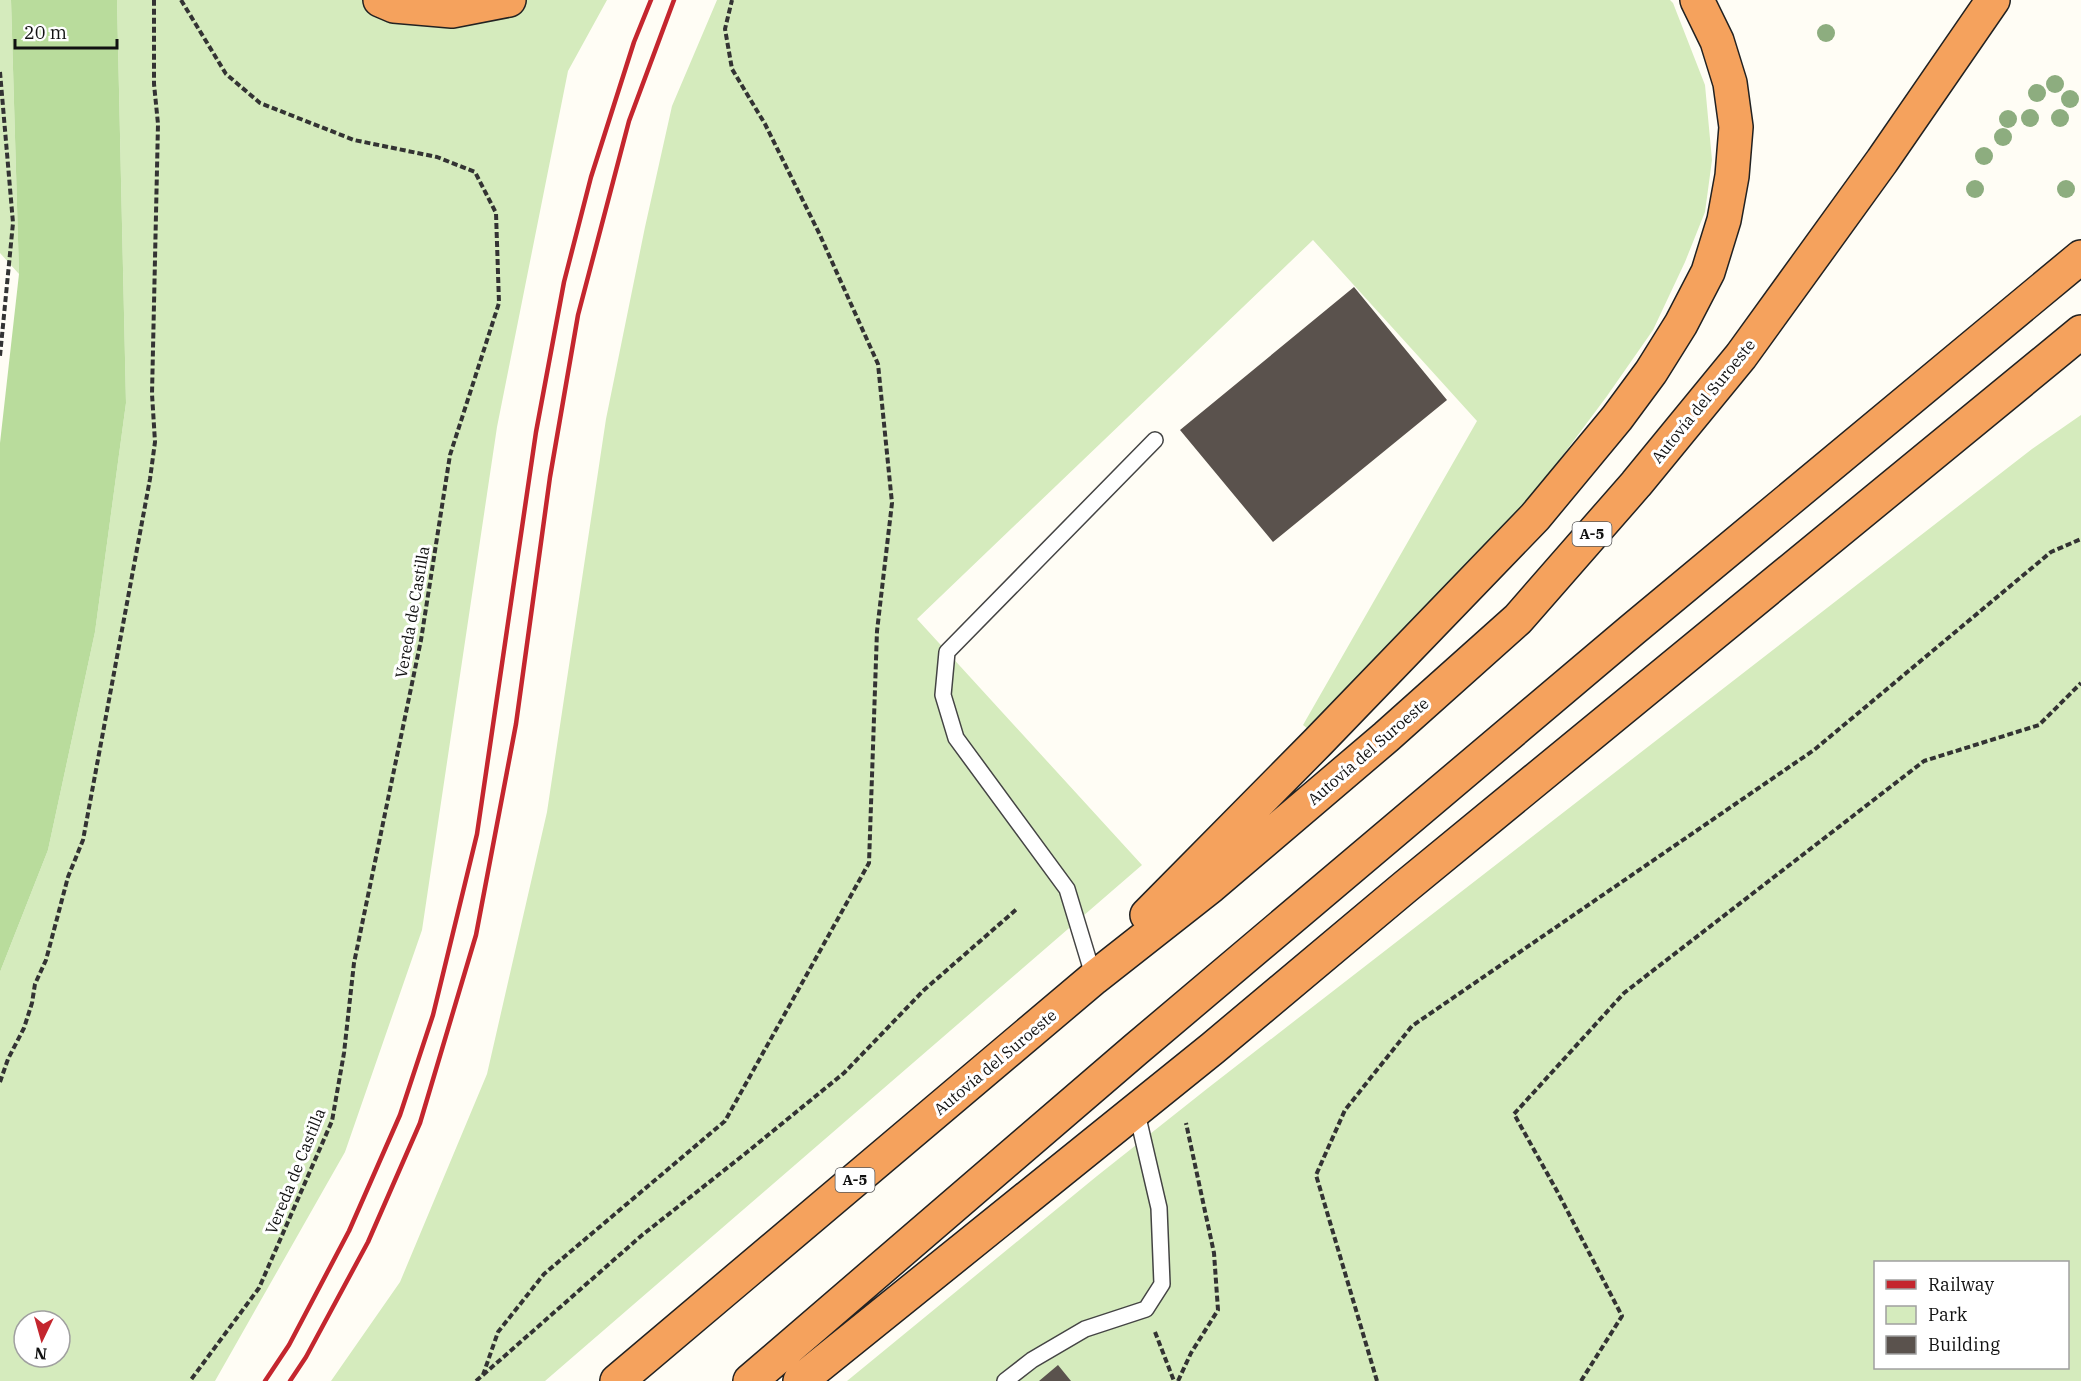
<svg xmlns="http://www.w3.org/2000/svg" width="2081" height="1381" viewBox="0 0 2081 1381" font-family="'IBM Plex Serif',serif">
<rect width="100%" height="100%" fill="#fffdf5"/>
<path fill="#d5ebbd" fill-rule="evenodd" d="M0 0H11L19 274 0 253Z
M117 0H607L568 71 497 427 422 930 345 1152 215 1381H0V972L48 850 95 632 126 403ZM24 1321H60V1357H24Z
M717 0H1670L1673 3 1705 85 1712 160 1705 212 1685 262 1653 330 1607 396 1525 506 1314 734 1303 725 1477 421 1313 240 917 619 1142 865 545 1381H331L400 1282 487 1074 547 812 606 419 645 227 672 106Z
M2081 415V1381H847L1097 1176 1208 1088 2032 449ZM1876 1262H2068V1368H1876Z"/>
<path fill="#b9dc9c" d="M11 0H117L126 403 95 632 48 850 0 972V443L19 274Z"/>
<path fill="#5a524d" d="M1354 287 1447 400 1273 542 1180 430Z
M1058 1365 1071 1381H1039Z"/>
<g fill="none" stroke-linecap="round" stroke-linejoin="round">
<defs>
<path id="service" d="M1094 978 1067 889 956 738 943 695 947 652 1155 440
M1005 1381 1032 1360 1085 1329 1146 1309 1162 1284 1159 1208 1136 1109"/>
<path id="motorway" d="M380 0 394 6 452 11 509 0
M1147 915 1318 742 1535 517 1617 418 1651 372 1681 324 1708 272 1724 220 1732 176 1736 127 1730 83 1717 41 1697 0
M617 1381 1094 978 1211 886 1386 737 1518 619 1636 484 1741 356 1882 161 1993 0
M750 1381 1135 1050 1632 630 2081 257
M800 1381 1213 1048 1405 887 2081 332"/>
</defs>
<use href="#service" stroke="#444" stroke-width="18"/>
<use href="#motorway" stroke="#222" stroke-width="36"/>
<path stroke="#333" stroke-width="4" stroke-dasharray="6 3" stroke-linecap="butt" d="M181 0 226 74 260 103 354 140 437 157 475 172 496 213 499 303 450 455 421 640 354 963 344 1053 332 1121 259 1288 190 1381
M0 72 13 223 0 356
M0 1082 8 1059 24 1028 32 1003 35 984 46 960 68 877 83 840 150 479 155 442 152 394 158 124 154 84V0
M1155 1332 1174 1381
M483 1375 641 1236 746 1153 844 1073 924 990 1018 908
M476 1381 483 1375 498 1332 544 1274 725 1121 869 863 877 631 892 503 878 364 819 233 765 124 732 69 725 29 732 0
M1178 1381 1191 1353 1218 1310 1214 1253 1186 1123
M1377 1381 1316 1175 1345 1110 1412 1026 1814 750 2051 552 2081 539
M1581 1381 1622 1316 1557 1191 1514 1114 1624 993 1924 761 2039 725 2081 683"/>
<use href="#service" stroke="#fff" stroke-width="15"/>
<use href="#motorway" stroke="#f5a25d" stroke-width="33"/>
<path stroke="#c4262e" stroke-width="4.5" d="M265 1381 289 1345 349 1231 400 1115 433 1015 477 834 536 432 564 282 591 177 634 42 651 0
M290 1381 306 1357 368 1242 420 1123 476 935 516 724 550 477 578 315 629 121 674 0"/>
</g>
<g fill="#8dad7f">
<circle cx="1826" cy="33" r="9"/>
<circle cx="2055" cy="84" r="9"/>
<circle cx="2037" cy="93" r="9"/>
<circle cx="2070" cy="99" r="9"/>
<circle cx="2030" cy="118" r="9"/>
<circle cx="2060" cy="118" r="9"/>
<circle cx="2008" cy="119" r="9"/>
<circle cx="2003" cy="137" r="9"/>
<circle cx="1984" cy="156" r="9"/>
<circle cx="1975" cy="189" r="9"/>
<circle cx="2066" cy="189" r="9"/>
</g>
<g text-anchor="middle" stroke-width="6" stroke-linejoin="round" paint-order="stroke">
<g fill="#fff" stroke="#585858" stroke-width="1.5">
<rect x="1572.5" y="522" width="39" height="24" rx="4.5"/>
<rect x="835.5" y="1168" width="39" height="24" rx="4.5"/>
</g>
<g font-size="15" font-weight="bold" fill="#111">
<text x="1592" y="539">A-5</text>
<text x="855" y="1185">A-5</text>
</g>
<g font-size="16" fill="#111" stroke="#fff">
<text transform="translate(1703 401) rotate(-51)" y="6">Autovía del Suroeste</text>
<text transform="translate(412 612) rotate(-80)" y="6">Vereda de Castilla</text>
<text transform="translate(1368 751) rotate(-41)" y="6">Autovía del Suroeste</text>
<text transform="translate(995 1062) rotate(-40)" y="6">Autovía del Suroeste</text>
<text transform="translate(295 1171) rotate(-68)" y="6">Vereda de Castilla</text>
</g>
</g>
<rect x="1874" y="1261" width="195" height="108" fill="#ffffff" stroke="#a0a0a0" stroke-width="1.5"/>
<rect x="1886" y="1280" width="30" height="9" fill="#c4262e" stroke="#a0a0a0" stroke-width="1.5"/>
<text x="1928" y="1291" font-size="18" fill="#111111">Railway</text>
<rect x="1886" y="1306" width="30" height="18" fill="#d5ebbd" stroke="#a0a0a0" stroke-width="1.5"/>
<text x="1928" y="1321" font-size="18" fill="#111111">Park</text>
<rect x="1886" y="1336" width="30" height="18" fill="#5a524d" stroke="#a0a0a0" stroke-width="1.5"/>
<text x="1928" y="1351" font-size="18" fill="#111111">Building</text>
<g transform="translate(42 1339) rotate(185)"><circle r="28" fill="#ffffff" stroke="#a0a0a0" stroke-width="1.5"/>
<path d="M0-4.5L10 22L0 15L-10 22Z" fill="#c4262e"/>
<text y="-9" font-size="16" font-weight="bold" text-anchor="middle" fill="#111111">N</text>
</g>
<path d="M15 39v9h102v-9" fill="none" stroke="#111111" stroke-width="3"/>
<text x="24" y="39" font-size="18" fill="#111111" stroke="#ffffff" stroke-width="4.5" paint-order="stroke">20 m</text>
</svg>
